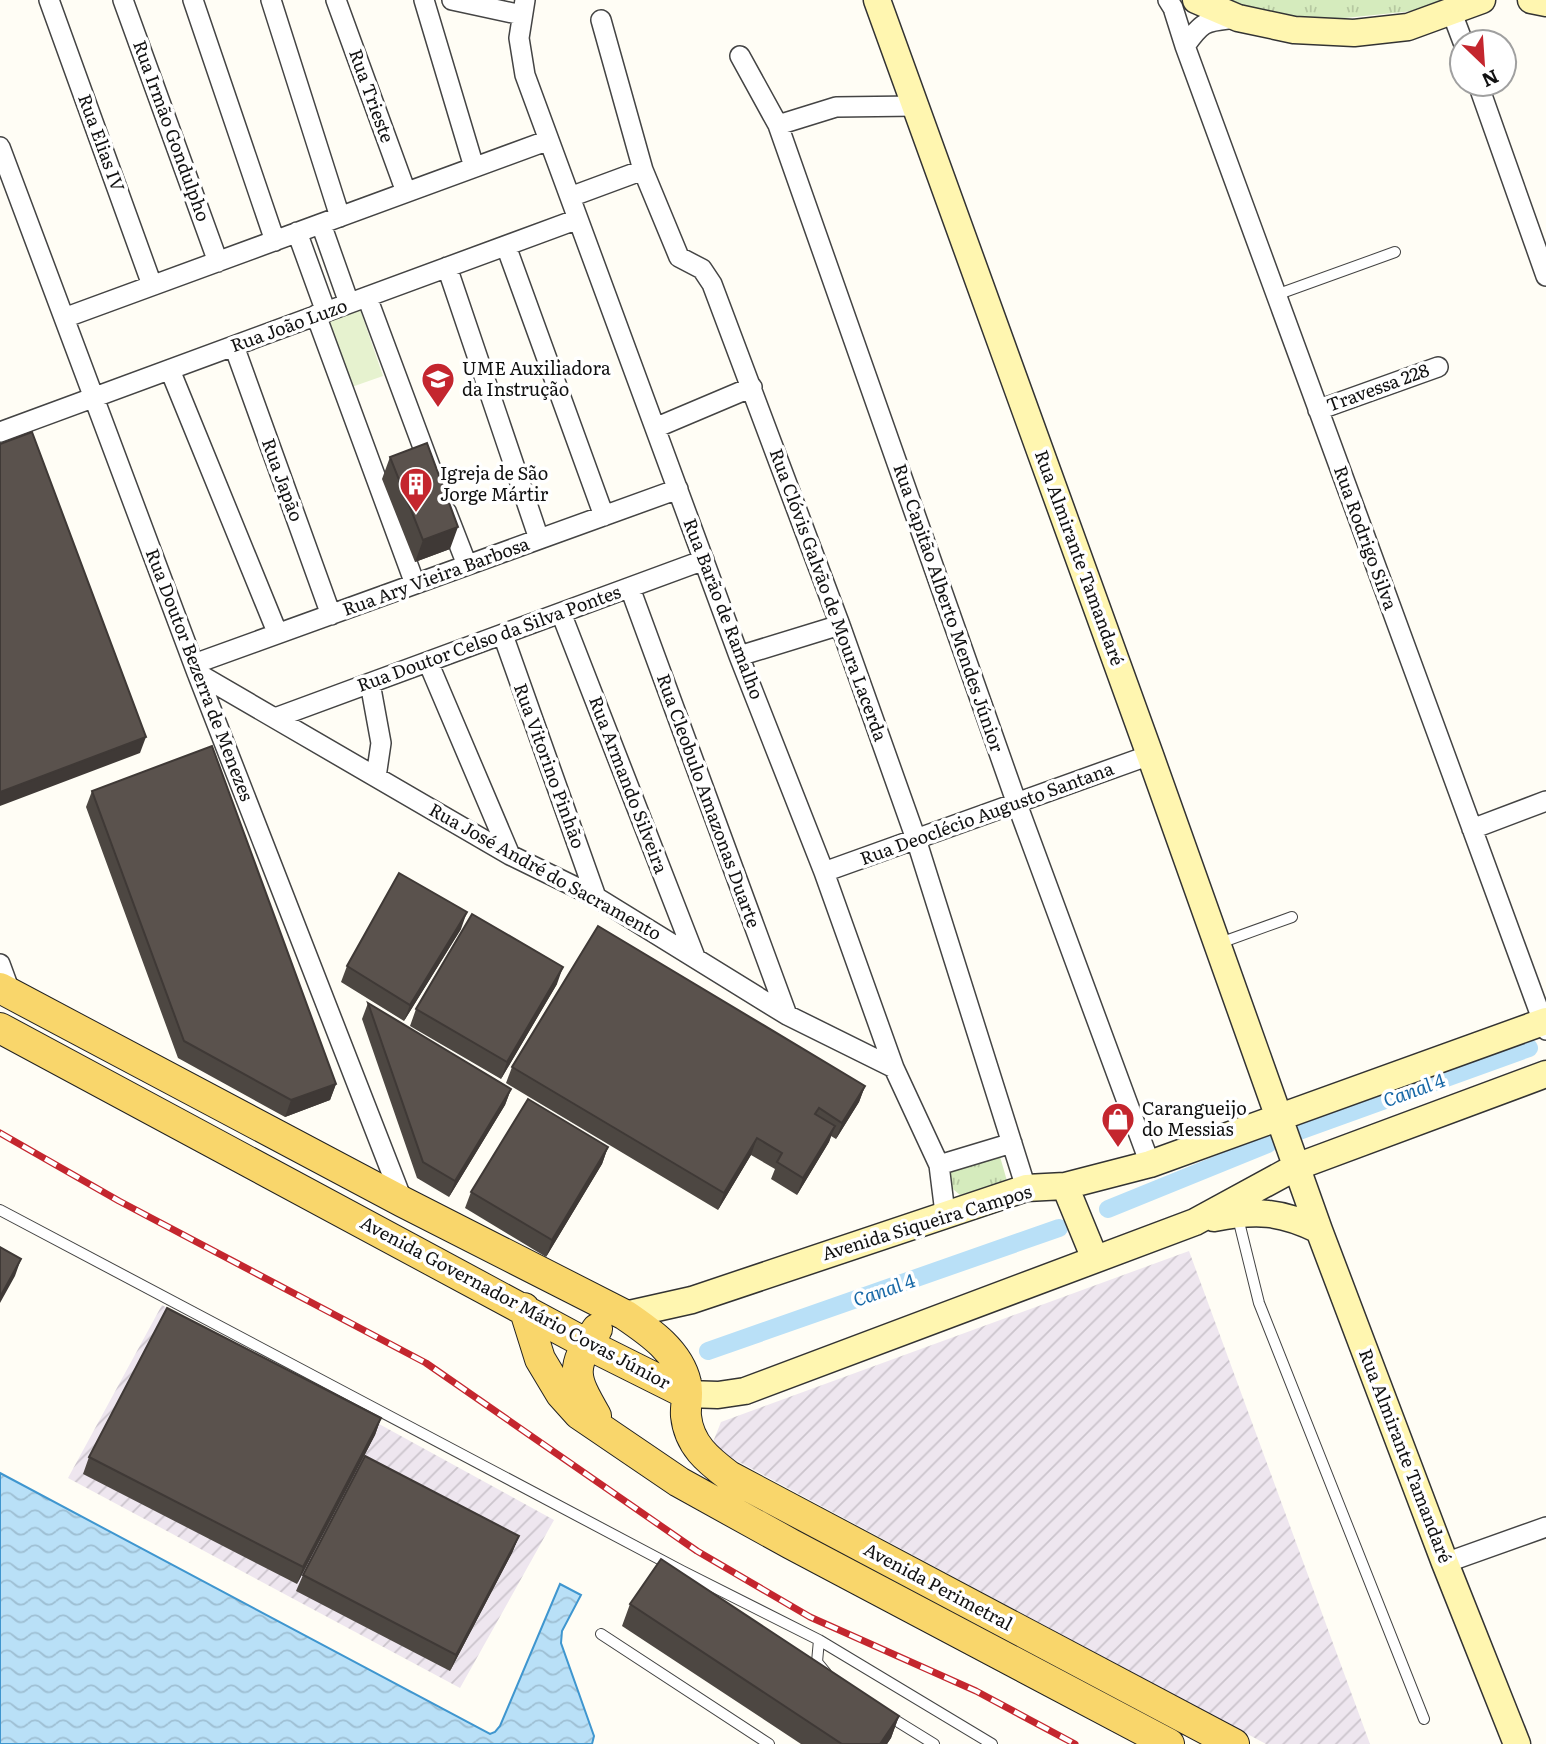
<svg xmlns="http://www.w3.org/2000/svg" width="1546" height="1744" viewBox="0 0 1546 1744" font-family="Literata,serif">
<defs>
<pattern id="industrial-furrows" width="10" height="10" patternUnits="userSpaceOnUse" patternTransform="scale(1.75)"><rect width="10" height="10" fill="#eee6ef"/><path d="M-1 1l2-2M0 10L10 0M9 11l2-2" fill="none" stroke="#cbc4cc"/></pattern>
<pattern id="grass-tufts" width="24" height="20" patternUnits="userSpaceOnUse" patternTransform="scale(1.75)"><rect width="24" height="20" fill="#d5ebbd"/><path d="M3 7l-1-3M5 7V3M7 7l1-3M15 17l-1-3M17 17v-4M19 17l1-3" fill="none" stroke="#b6c8a1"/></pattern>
<pattern id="water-waves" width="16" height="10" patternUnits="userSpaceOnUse" patternTransform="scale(1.75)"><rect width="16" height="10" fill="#b9e0f7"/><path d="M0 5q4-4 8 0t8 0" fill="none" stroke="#9ebfd3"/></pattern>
</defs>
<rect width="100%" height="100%" fill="#fffdf5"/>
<path fill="url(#industrial-furrows)" d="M1189 1251 1370 1744H1266L711 1447 721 1422Z
M162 1305 554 1520 460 1688 68 1478Z"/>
<path fill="url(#grass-tufts)" d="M1226 0H1451L1442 8 1306 22Z
M999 1153 1007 1181 960 1195 947 1184 946 1172Z"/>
<path fill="#e6f2cf" d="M360 309 383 376 346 389 321 323Z"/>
<path fill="url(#water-waves)" stroke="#3f96cf" stroke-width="2" d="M0 1473 490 1734 495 1732 500 1726 560 1584 581 1595 562 1631 561 1643 594 1736 592 1744H0Z"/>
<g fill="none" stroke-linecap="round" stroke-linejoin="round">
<path stroke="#b9e0f7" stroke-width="18" d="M1299 1131 1529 1048
M1108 1209 1268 1144
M708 1351 1059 1228"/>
<defs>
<path id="lane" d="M1276 295 1395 252
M1220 943 1292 917
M0 1210 682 1571 819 1640 992 1744
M1237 1214 1259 1303 1424 1719
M601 1634 769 1744
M819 1640 817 1662 826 1673
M887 1715 934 1744"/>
<path id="street" d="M49 0 152 285
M123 0 218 262
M193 0 275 241
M271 0 340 217
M336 0 406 192
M424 0 474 167
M452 0 522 15
M525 0 519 38 525 75 739 656 824 872 894 1068 939 1165 945 1213
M1168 0 1173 8 1185 46 1546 1030
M1452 13 1463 42
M601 20 643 170 679 257 702 269 712 284 840 625 916 839 1026 1188
M1185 46C1204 19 1206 22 1238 18
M740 56 778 125 1017 804 1150 1164
M1478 84 1546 276
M778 125 836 107 916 106
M0 147 197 673 403 1202
M570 197 643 170
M321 224 349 303
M297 232 326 312
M506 246 604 516
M447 267 539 539
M367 297 431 469
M316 315 415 584
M64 318 549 140
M234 346 331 615
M170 370 277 632
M1318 410 1438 367
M655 428 752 387
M0 432 578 219
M446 511 467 565
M630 588 787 1015
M561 613 695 957
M503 635 596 897
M739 656 840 625
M428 662 510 855
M194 664 678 489
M197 673 510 855 596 897 787 1015 894 1068
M370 683 381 743 376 777
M275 718 704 560
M1472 829 1546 801
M824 872 1150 755
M0 964 11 994
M939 1165 1012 1143
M1445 1563 1546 1527"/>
<path id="secondary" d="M877 0 1150 755 1319 1230 1445 1563 1517 1744
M1196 0 1238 18 1294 30 1354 33 1408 27 1482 0
M1531 0 1546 3
M1065 1186 1095 1259
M1214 1218C1256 1210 1280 1211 1319 1230
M625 1315 692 1300 1026 1188 1065 1186 1150 1164 1546 1021
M687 1394 718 1395 745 1391 1195 1222 1296 1167 1546 1074"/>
<path id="primary" d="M0 988 403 1202 625 1315C650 1332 679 1352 686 1383 689 1394 685 1406 686 1416 689 1445 708 1460 729 1476L1234 1744
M0 1028 587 1344 687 1394
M524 1308 540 1359 561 1394 579 1414 679 1482 791 1544 1169 1744
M596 1416C573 1376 570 1369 597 1329"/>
</defs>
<use href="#lane" stroke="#444" stroke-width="12"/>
<use href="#street" stroke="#444" stroke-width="22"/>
<use href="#secondary" stroke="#333" stroke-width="29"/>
<use href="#primary" stroke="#222" stroke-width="32"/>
<use href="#lane" stroke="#fff" stroke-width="10"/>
<use href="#street" stroke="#fff" stroke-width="19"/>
<use href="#secondary" stroke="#fff6b0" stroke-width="26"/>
<use href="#primary" stroke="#f9d66b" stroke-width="30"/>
<defs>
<path id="rail" d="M0 1133 119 1201 426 1363 697 1551 810 1617 976 1691 1075 1744"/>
</defs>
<use href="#rail" stroke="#c4262e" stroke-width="7"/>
<use href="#rail" stroke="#fff" stroke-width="4.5" stroke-dasharray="13" stroke-linecap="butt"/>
</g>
<path fill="#4d4742" d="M390 457 450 549 415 562 382 479Z
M92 791 336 1084 330 1100 285 1117 178 1058 86 807Z
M461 929 404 1021 341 982 347 966Z
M557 984 501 1079 410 1026 416 1009Z
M368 1003 511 1089 505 1105 449 1197 417 1178 362 1019Z
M512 1067 865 1086 859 1102 836 1139 831 1136 829 1142 797 1195 771 1179 775 1169 751 1155 718 1210 506 1083Z
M608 1147 602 1164 546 1257 465 1208 471 1192Z
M381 1418 375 1435 297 1584 83 1474 89 1457Z
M519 1536 512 1553 450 1671 296 1591 303 1575Z
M630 1604 899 1716 891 1738 887 1744H801L622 1626Z"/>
<path fill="#3f3936" d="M458 527 450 549 415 562 423 540Z
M146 737 140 753 0 806V792Z
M467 912 461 929 404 1021 410 1005Z
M563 967 557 984 501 1079 507 1062Z
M336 1084 330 1100 285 1117 291 1100Z
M865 1086 859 1102 836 1139 842 1123Z
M511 1089 505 1105 449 1197 455 1181Z
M835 1126 829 1142 797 1195 803 1178Z
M757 1138 751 1155 718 1210 724 1193Z
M608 1147 602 1164 546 1257 552 1240Z
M21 1259 15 1276 0 1303V1297Z
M381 1418 375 1435 297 1584 303 1567Z
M519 1536 512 1553 450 1671 456 1655Z
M899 1716 891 1738 887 1744H880Z"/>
<path fill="#5a524d" stroke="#3f3936" stroke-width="2" d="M32 432 146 737 0 792V444Z
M427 443 458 527 423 540 390 457Z
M212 746 336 1084 291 1100 184 1041 92 791Z
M399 873 467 912 410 1005 347 966Z
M472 914 563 967 507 1062 416 1009Z
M598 926 865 1086 842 1123 819 1108 815 1114 835 1126 803 1178 777 1162 782 1153 757 1138 724 1193 512 1067Z
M368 1003 511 1089 455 1181 423 1162Z
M528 1099 608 1147 552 1240 471 1192Z
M0 1247 21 1259 0 1297Z
M167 1308 381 1418 303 1567 89 1457Z
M365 1456 519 1536 456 1655 303 1575Z
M661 1559 899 1716 880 1744H842L630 1604Z"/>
<defs>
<symbol id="school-pin" viewBox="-11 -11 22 30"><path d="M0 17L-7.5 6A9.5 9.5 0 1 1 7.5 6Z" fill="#c4262e" stroke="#fff"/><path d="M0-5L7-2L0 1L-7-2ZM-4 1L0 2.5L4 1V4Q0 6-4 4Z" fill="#fff"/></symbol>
<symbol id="building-pin" viewBox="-11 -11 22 30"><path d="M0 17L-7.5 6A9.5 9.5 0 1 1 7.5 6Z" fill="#c4262e" stroke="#fff"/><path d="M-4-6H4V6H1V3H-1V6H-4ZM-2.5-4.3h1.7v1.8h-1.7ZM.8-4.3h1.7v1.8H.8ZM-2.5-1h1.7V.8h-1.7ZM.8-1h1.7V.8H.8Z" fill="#fff"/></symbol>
<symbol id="shop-pin" viewBox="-11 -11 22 30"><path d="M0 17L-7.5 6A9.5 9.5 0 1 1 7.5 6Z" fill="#c4262e" stroke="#fff"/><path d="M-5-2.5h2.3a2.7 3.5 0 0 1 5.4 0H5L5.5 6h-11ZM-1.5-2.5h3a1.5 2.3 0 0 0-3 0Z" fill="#fff"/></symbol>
</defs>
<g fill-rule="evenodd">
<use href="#school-pin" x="419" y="360" width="38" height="52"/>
<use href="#building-pin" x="397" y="465" width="38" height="52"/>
<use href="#shop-pin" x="1099" y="1100" width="38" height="52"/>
</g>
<g text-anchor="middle" stroke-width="7" stroke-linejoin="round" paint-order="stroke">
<g font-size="18" fill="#111" stroke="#fff">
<text transform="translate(371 96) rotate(70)" y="6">Rua Trieste</text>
<text transform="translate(171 131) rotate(70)" y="6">Rua Irmão Gondulpho</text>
<text transform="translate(101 143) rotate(70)" y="6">Rua Elias IV</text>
<text transform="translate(289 326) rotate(-20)" y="6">Rua João Luzo</text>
<text transform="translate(1378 388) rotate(-20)" y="6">Travessa 228</text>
<text transform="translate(282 480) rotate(70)" y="6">Rua Japão</text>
<text transform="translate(1365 538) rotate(70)" y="6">Rua Rodrigo Silva</text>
<text transform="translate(1079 558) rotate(70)" y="6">Rua Almirante Tamandaré</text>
<text transform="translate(436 577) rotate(-20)" y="6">Rua Ary Vieira Barbosa</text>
<text transform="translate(828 595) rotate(70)" y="6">Rua Clóvis Galvão de Moura Lacerda</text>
<text transform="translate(948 608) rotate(71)" y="6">Rua Capitão Alberto Mendes Júnior</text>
<text transform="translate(723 609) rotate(69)" y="6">Rua Barão de Ramalho</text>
<text transform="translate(489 639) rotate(-20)" y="6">Rua Doutor Celso da Silva Pontes</text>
<text transform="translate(199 675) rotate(69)" y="6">Rua Doutor Bezerra de Menezes</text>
<text transform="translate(549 766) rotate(70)" y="6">Rua Vitorino Pinhão</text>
<text transform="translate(628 785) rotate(69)" y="6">Rua Armando Silveira</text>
<text transform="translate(708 801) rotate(70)" y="6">Rua Cleobulo Amazonas Duarte</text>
<text transform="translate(987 814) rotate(-20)" y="6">Rua Deoclécio Augusto Santana</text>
<text transform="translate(545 872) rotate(29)" y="6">Rua José André do Sacramento</text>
<text transform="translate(927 1223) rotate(-17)" y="6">Avenida Siqueira Campos</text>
<text transform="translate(515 1303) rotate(28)" y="6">Avenida Governador Mário Covas Júnior</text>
<text transform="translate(1405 1456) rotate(69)" y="6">Rua Almirante Tamandaré</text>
<text transform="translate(938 1587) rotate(28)" y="6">Avenida Perimetral</text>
</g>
<g font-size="18" fill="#111" stroke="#fff" text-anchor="start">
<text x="462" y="375">UME Auxiliadora<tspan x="462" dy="21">da Instrução</tspan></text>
<text x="440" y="480">Igreja de São<tspan x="440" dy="21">Jorge Mártir</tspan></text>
<text x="1142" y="1115">Carangueijo<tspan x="1142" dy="21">do Messias</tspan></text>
</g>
<g font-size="19" font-style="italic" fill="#1768a6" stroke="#fff">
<text transform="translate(1414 1090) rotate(-20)" y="7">Canal 4</text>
<text transform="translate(884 1290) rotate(-19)" y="7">Canal 4</text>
</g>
</g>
<g transform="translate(1483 63) rotate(155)"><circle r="33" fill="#ffffff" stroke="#a0a0a0" stroke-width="2"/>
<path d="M0-5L12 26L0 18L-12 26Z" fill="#c4262e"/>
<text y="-10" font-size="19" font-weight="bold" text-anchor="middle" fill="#111111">N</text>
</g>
</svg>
